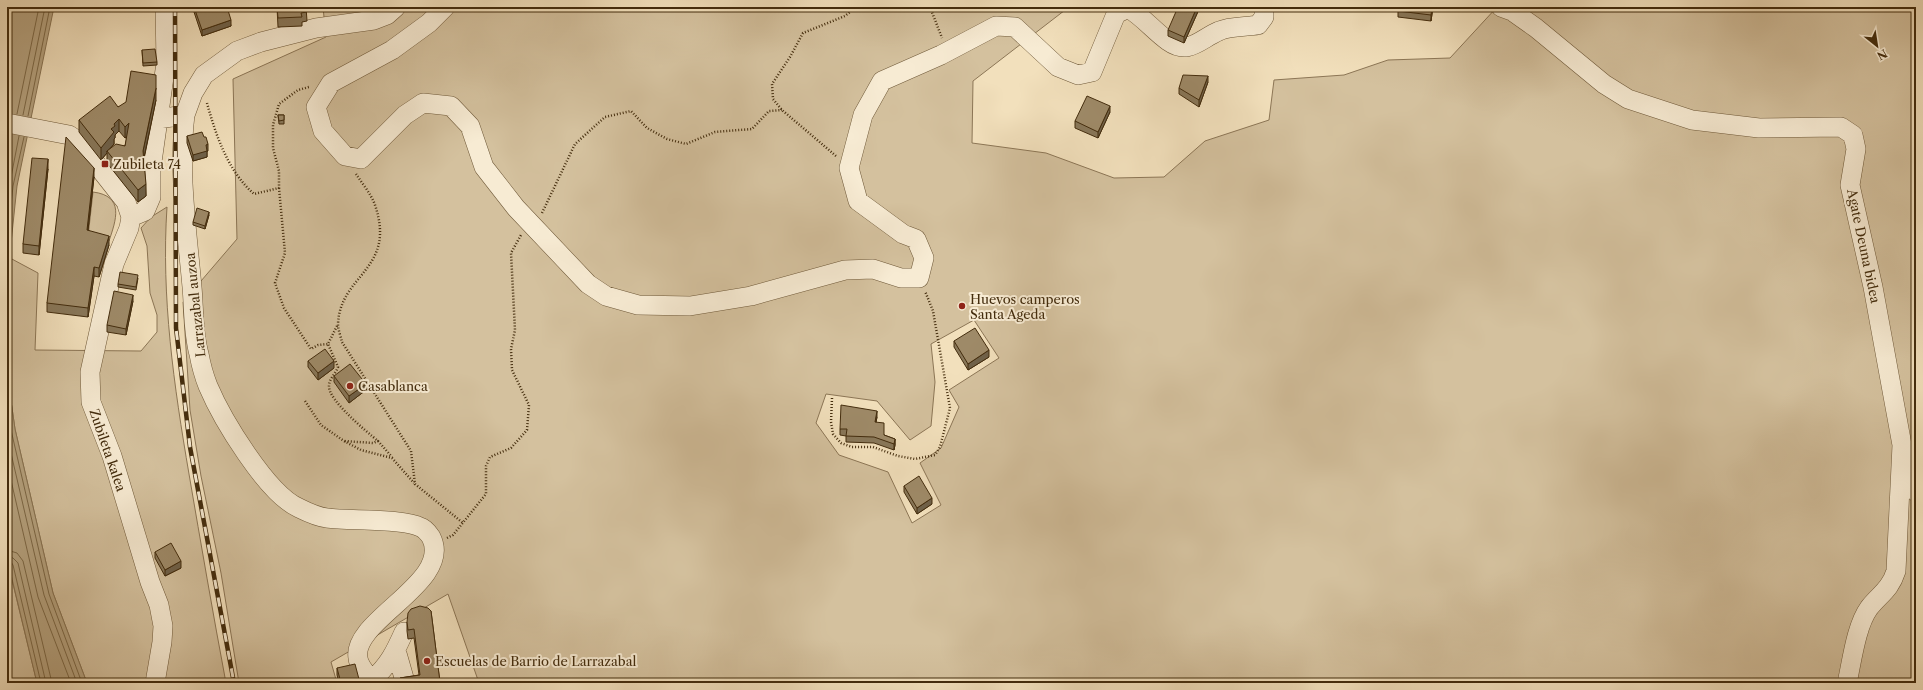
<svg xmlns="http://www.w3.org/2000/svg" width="1923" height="690" viewBox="0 0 1923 690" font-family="'Libre Caslon Text',serif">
<rect width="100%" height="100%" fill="#f2e0bc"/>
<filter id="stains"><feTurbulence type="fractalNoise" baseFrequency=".005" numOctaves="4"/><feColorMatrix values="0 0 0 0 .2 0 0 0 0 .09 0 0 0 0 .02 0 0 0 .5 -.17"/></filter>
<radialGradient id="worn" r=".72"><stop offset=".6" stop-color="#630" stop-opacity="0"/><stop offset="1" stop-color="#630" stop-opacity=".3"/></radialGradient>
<path fill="#d4c19e" stroke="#8c7656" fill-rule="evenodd" d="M323 7H1069L973 81 972 143 1046 153 1114 178 1164 177 1205 141 1269 120 1274 80 1344 75 1388 60 1450 58 1497 7H1916V683H479L448 594 331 662 337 683H239L221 573 201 476 190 410 183 302 237 239 233 79 326 37ZM974 320 999 358 949 390 959 407 941 448 920 463 941 505 912 523 888 472 839 455 816 423 826 394 877 401 910 440 931 426 935 382 931 344Z
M93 192C125 196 116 220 109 241L88 237Z
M167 207C161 297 174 386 189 474 201 544 213 614 226 683H87L53 593 15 429 7 373V281L10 258 38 273 35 350 141 351 157 332V315L150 293 147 246 141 228 151 217Z
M12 580 37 683H11L7 665V581Z"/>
<path fill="#b6a380" stroke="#887352" d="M11 7H54L17 186 7 281V20Z
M7 373 15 429 53 593 87 683H37L7 558Z"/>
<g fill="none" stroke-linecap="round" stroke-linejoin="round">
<path stroke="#7c6846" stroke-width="1" d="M17 114 39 7
M23 115 45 7
M28 116 50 7
M7 198 19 136
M7 245 13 186 24 137
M7 407 11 430 49 594 82 683
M7 436 44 595 77 683
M7 463 38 597 71 683
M7 550 17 553 23 561 52 683
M7 556 13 558 18 563 46 683
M7 561 11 562 13 565 41 683"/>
<defs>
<path id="minor" d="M445 7 429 23 392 50 331 83 316 107 323 131 345 156 361 159 405 115 423 103 451 106 470 126 484 167 516 208 588 284 606 296 638 305 690 306 751 296 845 270 873 269 901 278H919L924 258 916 239 903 234 858 201 849 168 863 115 882 81 941 55 996 26 1015 27 1058 67 1078 75 1092 72 1116 14 1128 8C1143 17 1154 31 1168 41 1189 56 1200 39 1219 31 1230 26 1246 27 1258 25L1264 17V7
M1501 7 1512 11 1536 28 1604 84 1628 99 1692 120 1759 128 1841 127 1853 135 1856 149 1850 185 1873 287 1902 445 1896 571C1890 590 1880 594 1869 608 1856 626 1852 661 1847 683
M185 115C178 171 187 230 192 287 194 309 193 333 199 354 201 365 204 376 208 386 222 419 267 494 299 508 307 512 318 517 327 518 349 521 404 518 420 527 424 528 429 534 431 537 454 582 351 620 358 658 359 668 369 676 374 683
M158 119 185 115 193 93 204 75 237 51 261 42 316 28 374 20 387 15 396 7
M7 123 69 135 78 141 126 202 131 217 129 228 114 264 90 372 91 402 112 456 150 582 159 605 163 626 162 642 155 683
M131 217 145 211 151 197V169L166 63 165 7
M1906 459 1916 492
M396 650 404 678
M372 680C389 665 395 652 404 632"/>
</defs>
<use href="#minor" stroke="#6f5939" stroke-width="20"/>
<path stroke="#432c0d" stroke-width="2.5" stroke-dasharray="1 2" stroke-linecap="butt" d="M930 7 942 38
M207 103C216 136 228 171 254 194L279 188V171L273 148V125L279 104 298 90 309 87
M836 156 782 110 773 99 772 84 790 57 803 33 845 16 856 7
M356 174C362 183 371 194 375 205 397 270 340 274 338 324 338 330 341 337 342 342L411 451 415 484 463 523
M279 188 285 253 275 283 284 308 311 349 318 345 328 344
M542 213 575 144 605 117 631 111 647 128 667 139 686 144 715 132 752 129 769 111 782 110
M337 326 328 344 338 367C336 373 329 379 329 386 328 400 367 432 378 441L373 443 344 441
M832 398 831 422 833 434 841 443 852 447H873L898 456 915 459 935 455 940 447 950 408 933 311 925 291
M305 401 321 425 344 441 361 450 392 458 414 483
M378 441 392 457
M447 538 453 535 486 494V466L490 457 511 448 527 430 529 405 512 370 511 349 515 330 511 253 521 235"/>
<use href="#minor" stroke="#f7ebd3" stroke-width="19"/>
<defs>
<path id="rail" d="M175 7 176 328 190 447 234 683"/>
</defs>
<use href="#rail" stroke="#432c0d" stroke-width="4.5"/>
<use href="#rail" stroke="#f7ebd3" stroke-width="3" stroke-dasharray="9" stroke-linecap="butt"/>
</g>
<path fill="#887759" stroke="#432c0d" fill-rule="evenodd" d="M194 7H227L231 26 202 36 194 12Z
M277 7H306L307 21 302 22V26L278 27Z
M1200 7 1184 43 1168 36V30Z
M1433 7 1431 21 1398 17V11Z
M142 50 157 62V65L143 66Z
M1208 82 1199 107 1179 94V88Z
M156 100 144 159 146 196 138 202 107 163V153L101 160 79 132V120L118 107ZM119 131 125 138 127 137 125 146 110 149 114 144V139L115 138V135Z
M1110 112 1098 138 1075 128V121Z
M278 115H284V124H279Z
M187 136 208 151H207V157L193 161 187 143Z
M48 169 39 255 23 253V244Z
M94 177 88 230 109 245 99 277 94 276 88 317 47 312V303Z
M209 215 205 229 193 225V222Z
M138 278 136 290 118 287V284Z
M133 301 126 335 107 332V325Z
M954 341 989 357 968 370 954 347Z
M308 361 334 368 318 380 308 367Z
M334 376 366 390 349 403 334 382Z
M877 417 876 422 884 435 895 439V445L894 450 874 443 846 442V436L840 435V429Z
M904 486 932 504 917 514 904 492Z
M155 552 181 568 165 576 155 558Z
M431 611 440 683H400V678L419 675 414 638 408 639 407 631V622Z
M337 668 360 683H339L337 675Z"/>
<path fill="#6f6149" stroke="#432c0d" d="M1197 7H1200L1184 43V37Z
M1432 7H1433L1431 21V15Z
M231 20V26L202 36V30Z
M1208 76V82L1199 107V100Z
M156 88V100L143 162V151Z
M1110 106V112L1098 138V132Z
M119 119V131L115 135V138L114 139V144L107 152V151V153L101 160V148L114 124Z
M129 123V135L125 138V127Z
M208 144V151H207V157L193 161V155L206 145Z
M48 159V169L39 255V246Z
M94 168V177L87 239V230Z
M146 184V196L138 202V190Z
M209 212V215L205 229V226Z
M109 236V245L99 277V268Z
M94 267V276L88 317V308Z
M133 295V301L126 335V329Z
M989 350V357L968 370V364Z
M334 361V368L318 380V373Z
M366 384V390L349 403V396Z
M877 411V417L875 428V422Z
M895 439V445L894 450V444Z
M932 498V504L917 514V508Z
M181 561V568L165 576V570Z"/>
<path fill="#9e8a68" stroke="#432c0d" d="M194 7H227L231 20 202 30Z
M277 7H306L307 12 301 13 302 17 278 18Z
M1178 7H1197L1184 37 1168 30Z
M1399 7H1432L1431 15 1398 11Z
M155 49 157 62 143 63 142 50Z
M131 71 156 75V88L143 151 146 184 138 190 107 151 116 144 125 146 129 123 125 127 119 119 114 124 115 126 111 129 114 132 101 148 79 120 110 96 118 107 126 102Z
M1183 75 1208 76 1199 100 1179 88Z
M1087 96 1110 106 1098 132 1075 121Z
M278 115H284V120L279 121Z
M202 132 204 137H206L208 144 206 145 207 151 193 155 187 136Z
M66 137 94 168 87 230 109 236 99 268 94 267 88 308 47 303Z
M32 158 48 159 39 246 23 244Z
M197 208 209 212 205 226 193 222Z
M120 272 138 275 136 287 118 284Z
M114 291 133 295 126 329 107 325Z
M975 328 989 350 968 364 954 341Z
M325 349 334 361 318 373 308 361Z
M350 364 366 384 349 396 334 376Z
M841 405 877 411 875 422 884 423V435L895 439 894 444 874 437 846 436 847 429H840Z
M919 476 932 498 917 508 904 486Z
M171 543 181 561 165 570 155 552Z
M420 606 428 608 431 611 440 682 436 683H401L400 678 420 675 414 629 408 630 407 622 408 613 411 609Z
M355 664 360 683H341L337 668Z"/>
<g fill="#8f2418" stroke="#f7ebd3" stroke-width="1.5">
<rect x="101" y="160" width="8" height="8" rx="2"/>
<circle cx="962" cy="306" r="4"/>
<circle cx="350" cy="386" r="4"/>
<circle cx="427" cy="661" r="4"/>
</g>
<g text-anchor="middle" stroke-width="4" stroke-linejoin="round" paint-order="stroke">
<g font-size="13" fill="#432c0d" stroke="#f7ebd3" text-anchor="start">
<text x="113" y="169">Zubileta 74</text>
<text x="970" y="304">Huevos camperos<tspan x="970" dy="15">Santa Ageda</tspan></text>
<text x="358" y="391">Casablanca</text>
<text x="435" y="666">Escuelas de Barrio de Larrazabal</text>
</g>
<g font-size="13" fill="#432c0d" stroke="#f7ebd3">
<text transform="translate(1864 246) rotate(78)" y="5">Agate Deuna bidea</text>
<text transform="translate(195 305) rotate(-96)" y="5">Larrazabal auzoa</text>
<text transform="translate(108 450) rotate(71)" y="5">Zubileta kalea</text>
</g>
</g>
<rect width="1923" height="690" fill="none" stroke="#f2e0bc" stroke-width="24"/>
<rect x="8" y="8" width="1907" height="674" fill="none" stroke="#432c0d" stroke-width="2"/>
<rect x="12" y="12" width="1899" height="666" fill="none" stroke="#432c0d"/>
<g transform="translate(1877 46) rotate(150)" stroke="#f7ebd3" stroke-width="3" paint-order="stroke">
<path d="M0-3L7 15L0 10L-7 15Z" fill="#432c0d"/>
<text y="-6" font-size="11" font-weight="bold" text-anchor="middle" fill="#432c0d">N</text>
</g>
<rect width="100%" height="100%" filter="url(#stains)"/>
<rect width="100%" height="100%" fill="url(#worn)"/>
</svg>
